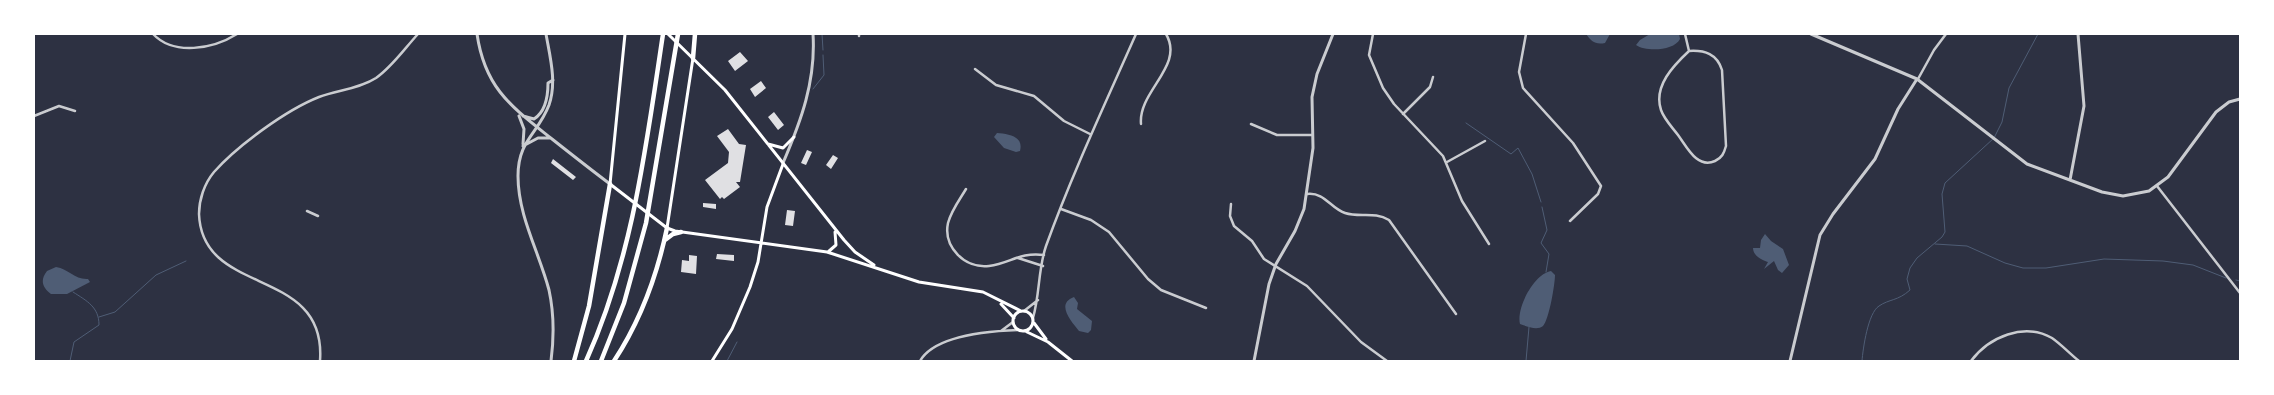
<svg xmlns="http://www.w3.org/2000/svg" width="2274" height="395" viewBox="0 0 2274 395" font-family="Signika,sans-serif">
<rect width="100%" height="100%" fill="#2d3142"/>
<path fill="#4f5d75" d="M1586 34H1610L1605 43C1595 45 1591 41 1586 34Z
M1650 34H1679L1680 39C1674 51 1646 52 1636 45L1640 40Z
M997 133C1008 134 1024 136 1020 151L1016 152 1004 148 994 137Z
M1765 234 1771 241 1783 249 1789 265 1782 273 1778 270 1774 261 1764 269 1768 262C1762 260 1753 256 1753 248H1760L1761 240Z
M56 267C69 269 75 280 88 279L90 282 67 294H51C42 287 40 280 47 271Z
M1551 271 1555 275C1555 284 1549 320 1543 326 1537 331 1526 326 1520 324 1516 308 1534 274 1551 271Z
M1074 297 1078 303 1077 309 1092 321 1091 330 1088 333 1079 331C1072 322 1055 304 1074 297Z"/>
<g fill="none" stroke-linecap="round" stroke-linejoin="round">
<path stroke="#4f5d75" stroke-width="1" d="M822 34 823 50
M813 89 824 75 823 55
M1466 123 1511 154 1518 148 1532 174 1541 202
M1542 207 1547 230 1541 243 1549 254 1546 272
M1935 244 1967 246 2005 263 2023 268H2046L2104 259 2163 261 2193 265 2226 278
M2236 280 2240 281
M99 317 115 312 156 275 186 261
M70 361 74 342 99 325C99 307 87 301 73 292
M727 361 737 342
M1526 361 1529 327
M1862 361C1863 348 1868 313 1879 306 1889 299 1898 301 1910 290L1907 279 1910 268 1917 258 1942 237 1945 232 1942 194 1945 183 1994 138 2002 122 2009 88 2038 34"/>
</g>
<path fill="#e0e0e3" d="M740 52 748 61 735 71 728 61Z
M761 81 766 88 755 97 750 89Z
M774 112 784 125 778 130 768 117Z
M728 129 739 144 746 145 740 182H736L740 187 724 199 722 197 720 199 705 180 728 163 729 152 717 136Z
M807 150 812 152 806 165 801 163Z
M833 155 838 158 831 169 826 165Z
M553 159 576 177 573 180 551 163Z
M703 203 716 204V209L703 207Z
M787 210 795 211 793 226 785 225Z
M717 254 734 255V261L716 259Z
M689 255 697 256 696 274 681 272 682 260 689 261Z"/>
<g fill="none" stroke-linecap="round" stroke-linejoin="round">
<path stroke="#caccd0" stroke-width="2.5" d="M153 34C174 56 213 49 237 34
M859 34V36
M1373 34 1369 55 1383 88 1394 104 1443 156 1462 201 1489 244
M1526 34 1519 72 1523 88 1573 143 1601 186 1598 194 1570 221
M1685 34 1689 51
M1689 51C1705 50 1717 54 1722 70L1726 146C1724 153 1722 158 1715 161 1697 169 1687 147 1678 135 1672 127 1664 119 1661 110 1653 86 1674 65 1689 51Z
M975 69 996 85 1034 96 1064 121 1090 134
M1918 79 1934 50 1946 34
M1403 114 1430 87 1433 77
M34 116 59 106 75 111
M1141 124C1138 91 1185 66 1166 34
M1251 124 1277 135H1312
M1447 162 1485 141
M2157 186 2240 293
M966 189C960 199 951 211 948 223 943 247 965 269 989 266 1011 263 1019 252 1044 255
M1307 194C1325 192 1330 208 1345 213 1360 218 1374 211 1389 220L1456 314
M1231 204 1230 216 1234 226 1252 241 1264 259 1307 286 1361 342 1387 361
M1061 209 1091 220 1109 232 1148 279 1161 290 1206 308
M307 211 318 216
M1018 258 1043 266
M1024 311 1038 300
M1033 318C1040 294 1038 269 1046 246 1072 174 1105 104 1136 34
M1001 331 1013 322
M320 361C327 265 202 298 199 214 199 200 204 184 214 172 237 146 286 110 319 97 337 90 359 89 376 78 392 67 405 48 418 34
M920 361C935 335 990 331 1018 330
M1971 361C1989 337 2024 322 2052 338 2062 345 2070 354 2079 361"/>
<path stroke="#caccd0" stroke-width="3" d="M477 34C485 89 512 107 552 139 571 154 590 169 610 184
M546 34C550 57 557 82 549 105 538 134 518 140 518 176 518 216 539 252 549 290 554 313 554 338 551 361
M1811 34 1917 79 2027 164 2102 192 2123 196 2149 191 2168 177 2216 112 2229 102 2240 99
M519 116 524 129 523 144
M523 116 534 119C545 112 548 96 548 83L553 80
M523 146 538 138H550
M783 163C801 121 816 81 813 34
M2070 180 2084 106 2078 34
M1254 361 1269 284 1276 264 1295 231 1304 209 1313 148 1312 97 1317 74 1333 34
M1790 361 1820 235 1833 214 1875 159 1898 109 1917 79"/>
<path stroke="#fff" stroke-width="3" d="M625 34 610 184 667 228 675 231 827 252 919 282 983 292 1021 311
M668 34 725 90 844 240 855 252 874 265
M768 144 783 148 794 137
M667 228 693 58
M828 252 836 245 835 232
M1001 304 1014 318
M1013 321a10 10 0 1 1 20 0a10 10 0 1 1-20 0Z
M1034 323 1046 339
M1027 332 1048 342 1072 361
M712 361 732 329 750 287 758 262 767 207 783 164"/>
<path stroke="#fff" stroke-width="4.5" d="M693 58 695 34
M665 240 673 234 681 232
M574 361 589 306 610 184
M586 361C633 257 646 146 663 34
M601 361 624 303 646 223 678 34
M614 361C641 320 657 276 667 228"/>
</g>
<rect width="2274" height="395" fill="none" stroke="#ffffff" stroke-width="70"/>
</svg>
